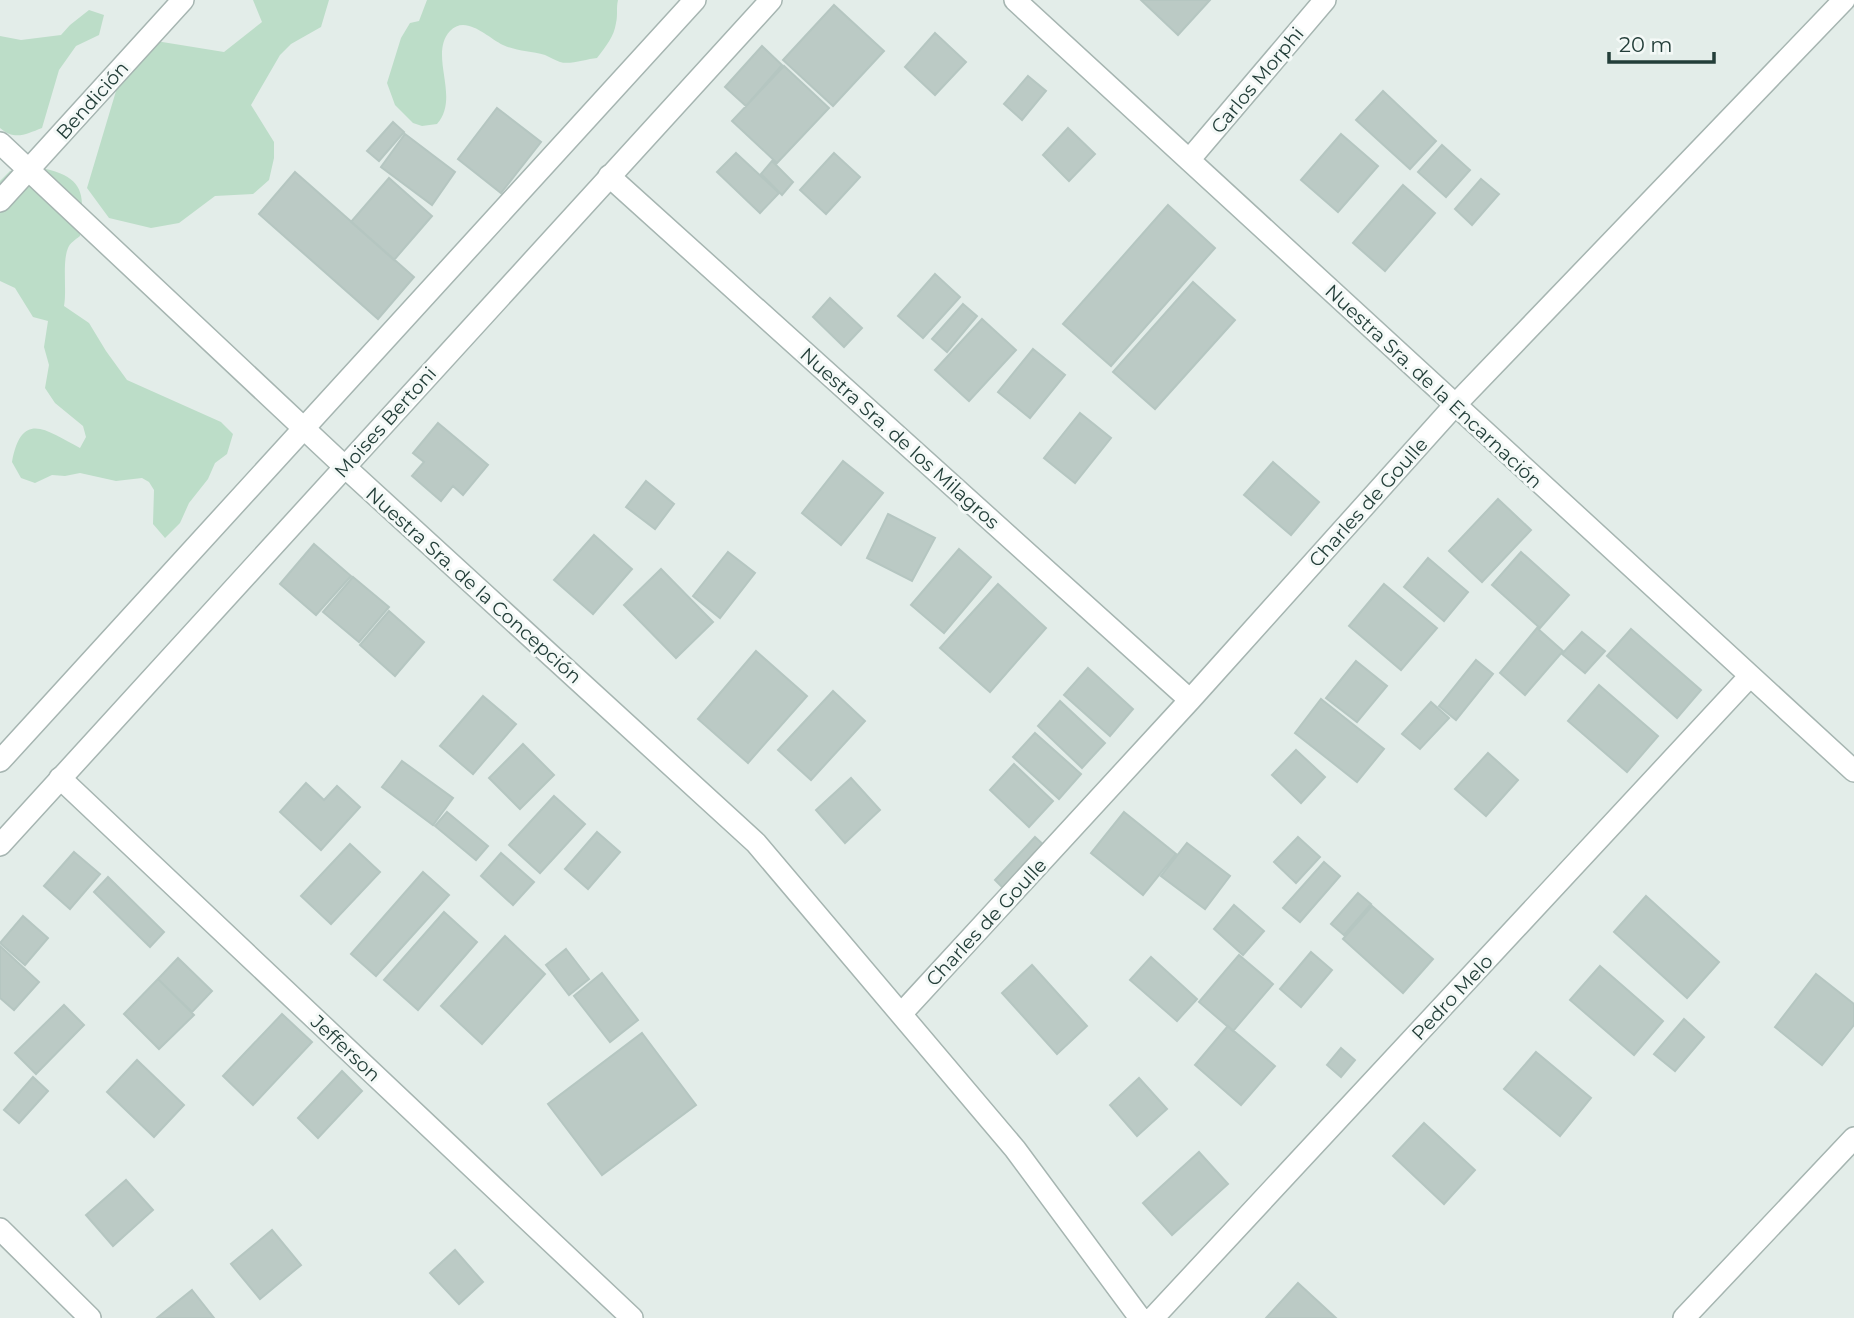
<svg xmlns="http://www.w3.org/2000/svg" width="1854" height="1318" viewBox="0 0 1854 1318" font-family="Montserrat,sans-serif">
<rect width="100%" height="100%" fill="#e3ede9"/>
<path fill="#bcddc8" d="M253 0H329L321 27 291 44 280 55 251 105 274 142V158L269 180 253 194 215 196 179 223 151 228 109 218 87 188 119 81 156 41 224 52 262 22Z
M427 0H618C616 8 618 14 616 23 614 37 606 46 597 58 586 59 570 65 560 62 554 60 550 57 545 55 531 51 516 51 503 45 488 38 466 14 450 31 428 55 461 97 437 124L422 126 413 123 395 105 387 83 401 38 410 23 419 21Z
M89 10 104 15 99 35 76 46 59 70 42 128C26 134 15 141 0 128V36L21 40 61 35 70 25Z
M38 167C85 177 85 191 80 236 75 240 70 243 68 248 62 262 67 290 64 306L89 323 106 351 127 380 221 422 233 434 227 454 215 463 208 479 189 503 180 523 165 538 153 524 154 490 149 482 142 478 116 481 80 473 65 476 52 475 35 483 21 478 12 462C22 408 48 432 80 448L86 437 83 426 55 403 45 388 49 365 44 347 48 321 33 317 15 288 0 281V181L10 171Z"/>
<path fill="#bbcac5" stroke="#b5c6c1" stroke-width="2" d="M1141 0H1210L1178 35Z
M834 5 884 51 833 106 783 60Z
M935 33 966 62 935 95 905 67Z
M762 46 782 65 746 106 725 87Z
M784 66 829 108 777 163 732 121Z
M1028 76 1046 91 1022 120 1004 104Z
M1383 91 1436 141 1410 169 1356 120Z
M497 108 541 142 501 193 458 159Z
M393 122 404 132 379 161 367 151Z
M1068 128 1095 154 1069 181 1043 155Z
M405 134 455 172 432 205 381 167Z
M1341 134 1378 166 1338 212 1301 180Z
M1442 145 1470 170 1446 197 1418 172Z
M736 153 779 193 760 213 717 172Z
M834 153 860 177 826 214 800 190Z
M772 161 793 182 782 195 761 174Z
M295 172 414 277 378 319 259 214Z
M389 178 432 216 394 260 351 222Z
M1481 179 1499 194 1472 225 1455 209Z
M1403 185 1435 213 1385 271 1353 243Z
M1168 205 1215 248 1111 366 1063 324Z
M935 274 960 297 923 338 898 316Z
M1193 282 1235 320 1155 409 1113 372Z
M830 298 862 328 844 347 813 317Z
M963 304 977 316 947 352 932 339Z
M982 319 1016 350 969 401 935 370Z
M1033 349 1065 375 1030 418 998 392Z
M1080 413 1111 438 1075 483 1044 458Z
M438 423 488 465 463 495 453 486 441 501 412 476 424 462 413 453Z
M843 461 883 493 841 545 802 513Z
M1273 462 1319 502 1291 535 1244 495Z
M646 481 674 504 655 529 626 507Z
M1498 499 1531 530 1482 582 1449 551Z
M888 514 935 538 912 581 867 558Z
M594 535 632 569 593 614 554 580Z
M314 544 351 576 316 615 280 584Z
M959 549 991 577 944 633 911 605Z
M728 552 755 573 720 618 693 596Z
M1521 552 1569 595 1540 628 1492 585Z
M1428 558 1468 592 1444 621 1404 587Z
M661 569 713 622 676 658 624 605Z
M353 577 389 607 359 642 323 612Z
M998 584 1046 628 990 692 940 648Z
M1384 584 1437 628 1401 670 1349 626Z
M389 611 424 642 395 676 360 645Z
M1537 628 1563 651 1525 695 1500 673Z
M1631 629 1701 690 1677 718 1607 656Z
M1582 632 1605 651 1585 673 1562 654Z
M756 651 807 696 748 763 698 719Z
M1476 660 1493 674 1456 720 1439 706Z
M1356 661 1387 686 1357 722 1326 698Z
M1088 668 1133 709 1110 736 1064 695Z
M1599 685 1658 736 1627 772 1568 721Z
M833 691 865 721 811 780 778 750Z
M483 696 516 724 473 774 440 746Z
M1321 699 1384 749 1357 782 1295 733Z
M1060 701 1105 743 1082 768 1038 726Z
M1431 702 1449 718 1420 749 1402 734Z
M1035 733 1081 774 1059 799 1013 757Z
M523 744 554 775 520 809 489 778Z
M1296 750 1325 777 1301 803 1272 775Z
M1488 753 1518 780 1486 816 1455 789Z
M402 761 453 798 433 825 382 787Z
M1014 764 1053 801 1029 827 990 790Z
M851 778 880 810 845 843 816 810Z
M306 783 324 800 337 786 360 807 321 850 280 812Z
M554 796 585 824 540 873 509 845Z
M447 812 488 846 476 860 435 826Z
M1124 812 1176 854 1143 895 1091 853Z
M597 832 620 852 588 889 565 869Z
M1035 837 1047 848 1006 891 995 880Z
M1298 837 1320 857 1296 883 1274 862Z
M1187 843 1230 876 1205 909 1161 876Z
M350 844 380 872 331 924 301 896Z
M74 852 100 874 70 909 44 886Z
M501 853 534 882 513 905 481 876Z
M1324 862 1340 876 1300 922 1283 908Z
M423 872 449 895 376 976 351 954Z
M108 877 164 932 150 947 94 892Z
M1358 893 1371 904 1344 935 1331 924Z
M1646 896 1719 962 1687 998 1614 932Z
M1234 905 1264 931 1243 955 1214 929Z
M1372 906 1433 959 1403 993 1343 939Z
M444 912 477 942 418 1010 384 980Z
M23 916 48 938 25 965 0 943Z
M505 936 545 974 482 1044 441 1006Z
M0 946 39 982 14 1010 0 998Z
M566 949 589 979 569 995 546 965Z
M1311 952 1332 970 1301 1007 1280 989Z
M1239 955 1273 984 1233 1031 1199 1002Z
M1151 957 1197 999 1177 1021 1130 980Z
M178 958 212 991 192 1012 158 979Z
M1032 965 1087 1026 1057 1054 1002 993Z
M1600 966 1663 1021 1634 1055 1570 1000Z
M602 973 638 1020 610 1042 574 996Z
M1816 974 1854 1004V1025L1822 1065 1775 1027Z
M158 979 194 1015 159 1049 124 1014Z
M64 1005 84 1025 36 1074 15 1053Z
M282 1014 312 1042 253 1105 223 1076Z
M1684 1019 1704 1037 1675 1071 1654 1054Z
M1228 1026 1275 1066 1241 1105 1195 1065Z
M642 1033 696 1105 602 1175 548 1104Z
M1341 1048 1355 1060 1341 1077 1327 1065Z
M1536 1052 1591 1098 1560 1136 1504 1089Z
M137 1060 184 1105 154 1137 107 1092Z
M342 1071 362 1091 318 1138 298 1118Z
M33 1077 48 1091 19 1123 4 1110Z
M1139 1078 1167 1109 1137 1136 1110 1105Z
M1424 1123 1475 1170 1444 1204 1393 1156Z
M1199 1152 1228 1184 1172 1235 1143 1203Z
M126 1180 153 1210 113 1246 86 1215Z
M272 1230 301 1265 260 1299 231 1264Z
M455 1250 483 1282 459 1304 430 1273Z
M1298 1283 1336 1318H1266Z
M192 1290 214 1318H157Z"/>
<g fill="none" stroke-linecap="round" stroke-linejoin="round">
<defs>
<path id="minor" d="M1015 0 1854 771
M0 143 345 467 756 843 1015 1149 1140 1318
M1189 160 1325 0
M609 176 1190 700
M0 201 183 0
M60 778 632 1318
M901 1014 1190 700 1455 405 1844 0
M0 1229 90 1318
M1153 1318 1750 676
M1684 1318 1854 1138"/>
<path id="tertiary" d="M0 761 695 0
M0 845 771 0"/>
</defs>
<use href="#minor" stroke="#a6b5b1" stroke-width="24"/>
<use href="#tertiary" stroke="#a6b5b1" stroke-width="24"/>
<use href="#minor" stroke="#fff" stroke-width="21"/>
<use href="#tertiary" stroke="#fff" stroke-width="21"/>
</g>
<g text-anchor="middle" stroke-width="6" stroke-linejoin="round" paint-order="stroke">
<g font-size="19" fill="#233e39" stroke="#f4f9f7">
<text transform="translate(1257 80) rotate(-50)" y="7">Carlos Morphi</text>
<text transform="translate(92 100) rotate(-48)" y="7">Bendición</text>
<text transform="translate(1434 386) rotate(43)" y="7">Nuestra Sra. de la Encarnación</text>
<text transform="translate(385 422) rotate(-48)" y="7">Moises Bertoni</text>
<text transform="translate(900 438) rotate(42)" y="7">Nuestra Sra. de los Milagros</text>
<text transform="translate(1368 502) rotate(-48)" y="7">Charles de Goulle</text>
<text transform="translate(474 585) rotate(42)" y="7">Nuestra Sra. de la Concepción</text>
<text transform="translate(986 922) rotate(-47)" y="7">Charles de Goulle</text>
<text transform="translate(1452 997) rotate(-47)" y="7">Pedro Melo</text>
<text transform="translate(346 1048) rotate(43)" y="7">Jefferson</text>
</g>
</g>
<path d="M1609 52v10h105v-10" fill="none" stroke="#233e39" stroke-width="3.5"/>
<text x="1619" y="52" font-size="21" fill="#233e39" stroke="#f4f9f7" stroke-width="5" paint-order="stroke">20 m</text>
</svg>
